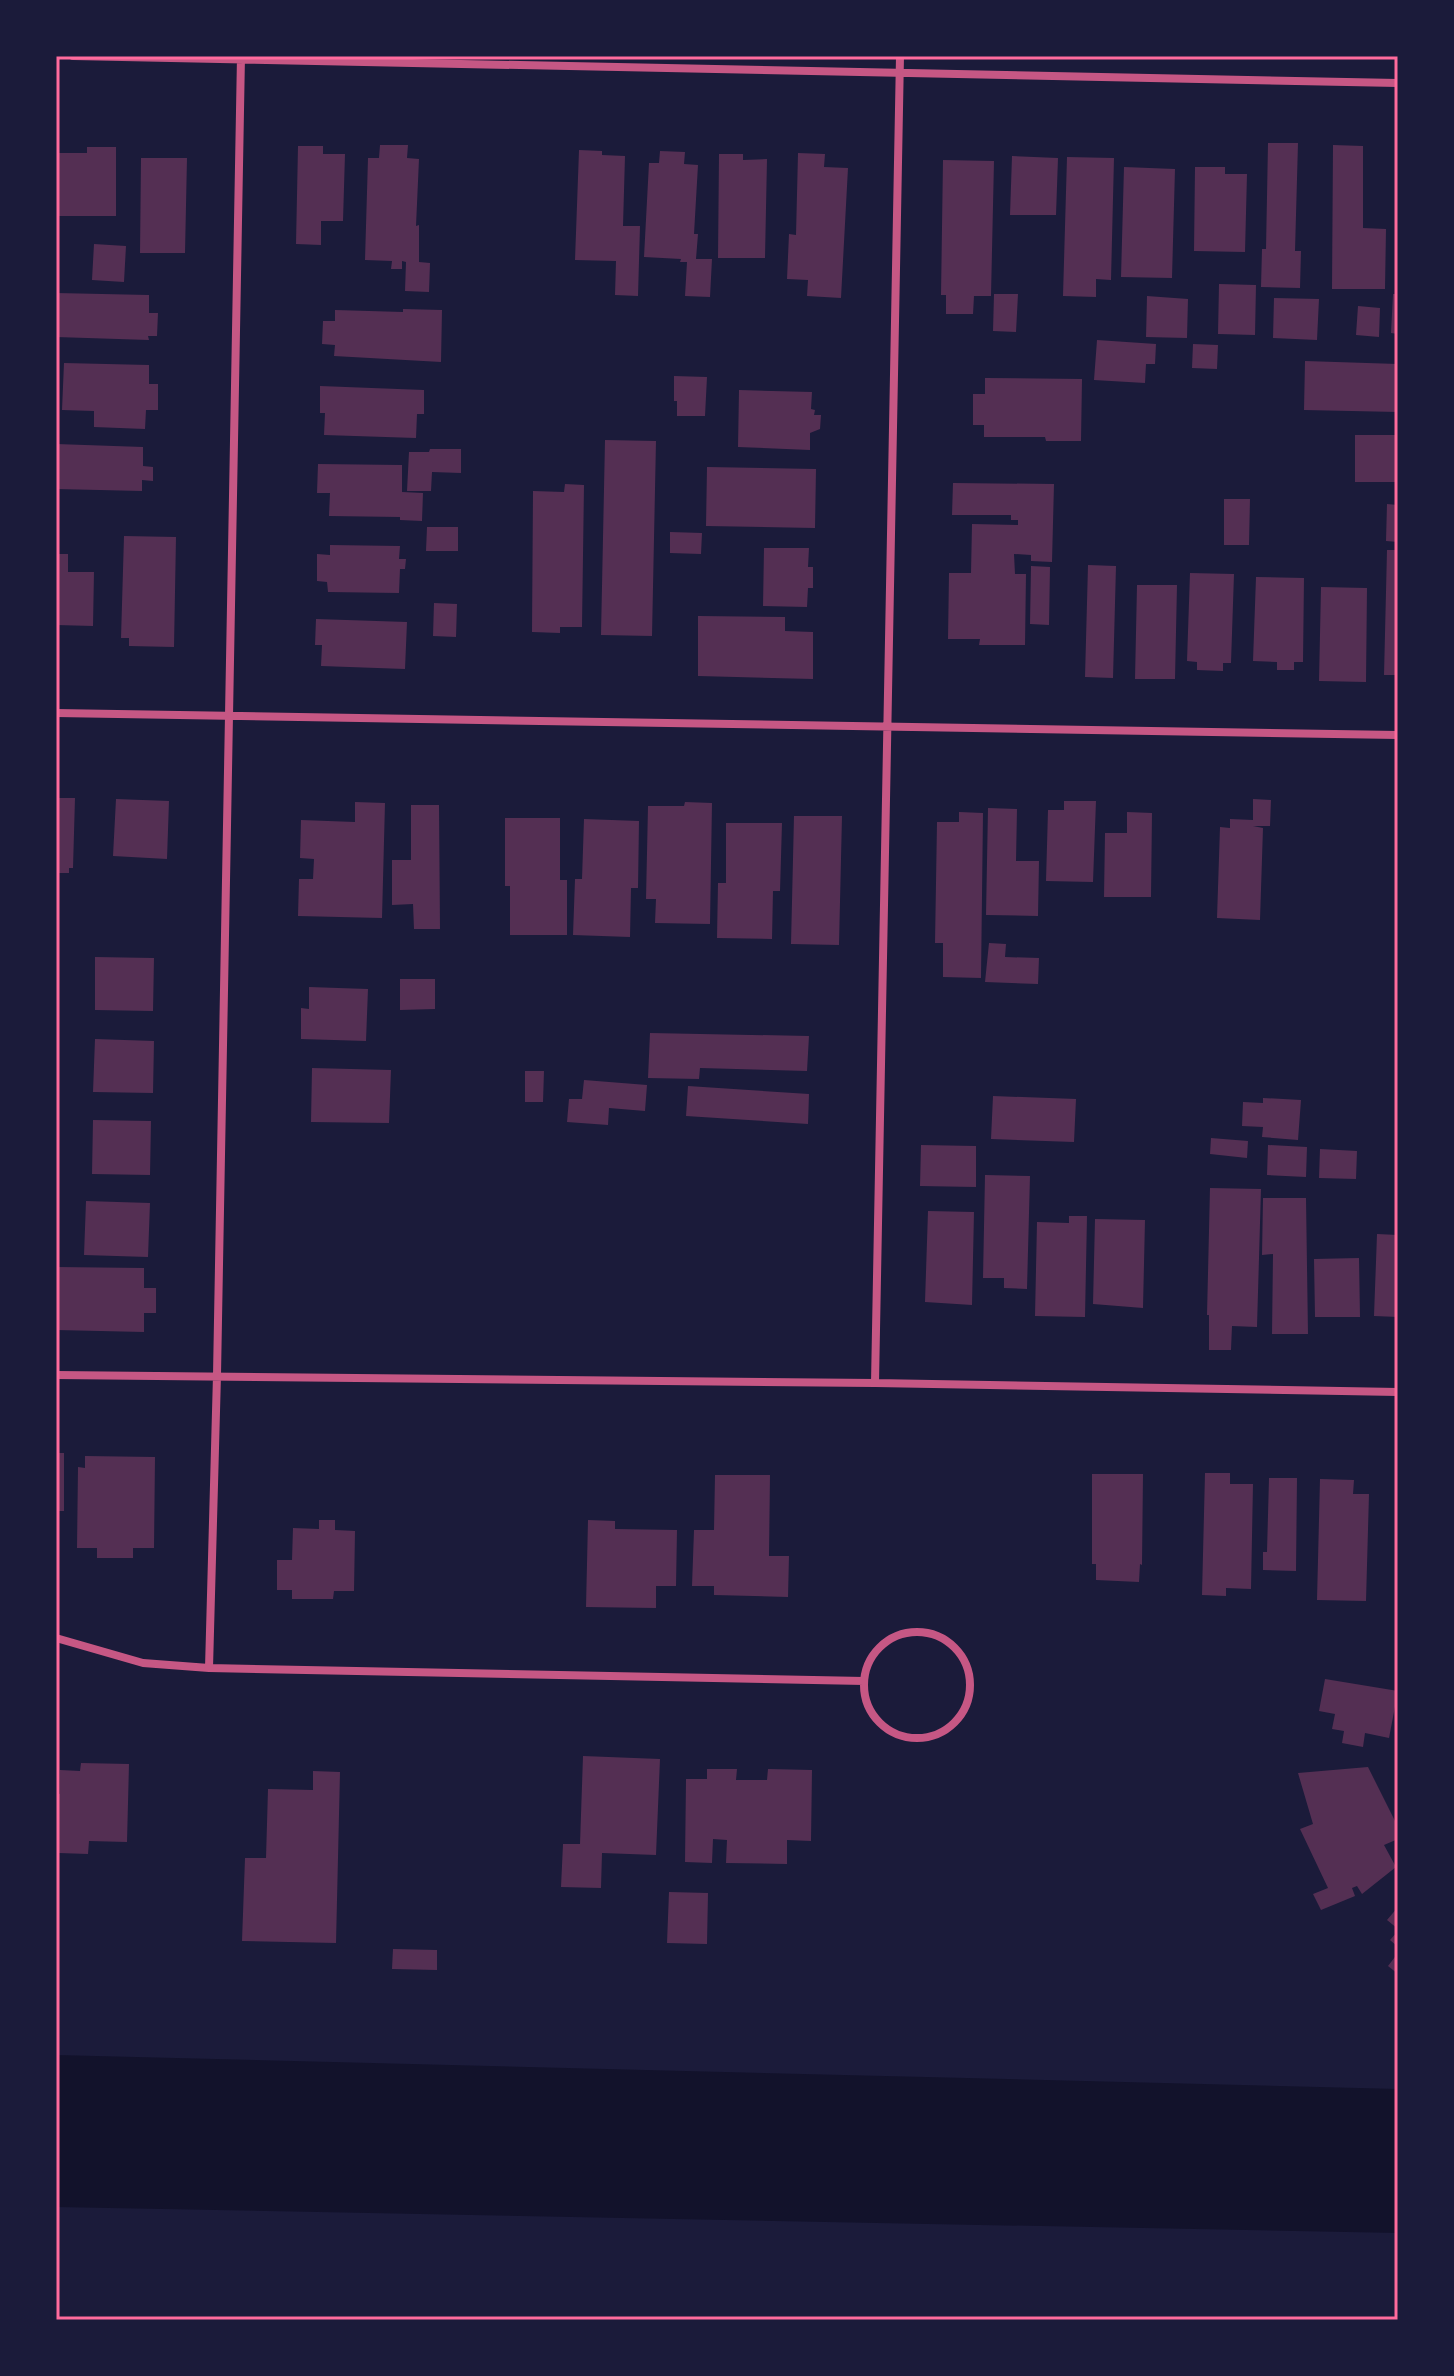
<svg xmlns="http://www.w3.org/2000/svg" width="1454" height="2376" viewBox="0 0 1454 2376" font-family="'Fira Sans Condensed',sans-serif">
<rect width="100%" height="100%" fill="#1b1b3a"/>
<path fill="#12122b" d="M56 2055 1398 2089V2233L56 2207Z"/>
<path fill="#542f53" d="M1268 143H1298L1295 251H1301L1300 288 1261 287 1262 249H1266Z
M380 145H408L407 158 419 159 416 226 419 225V262L430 263 429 292 405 291 406 262 402 261V269H391L392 261 365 260 368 158H379Z
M1333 145 1363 146V228L1386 229 1385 289H1332Z
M298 146H323V154H345L343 221H321V245L296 244Z
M87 147H116V216H58V153H87Z
M579 150 602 151V155L625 156 623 226H640L638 296 615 295 616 261 575 260Z
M660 151 685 152 684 164 698 165 694 234H698L696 259H712L710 297 685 296 687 262H680L681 259 644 257 649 163H659Z
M798 153 825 154 824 167 848 168 841 298 807 296 808 280 787 279 789 234 796 235Z
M719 154H743V160L767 159 765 258H718Z
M1012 156 1058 158 1056 215H1010Z
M1067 157 1114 158 1111 280 1096 279V297L1063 296Z
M141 158H187L185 253H140Z
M943 160 994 161 991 296H974L973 314H946V295H941Z
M1124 167 1175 169 1172 278 1121 277Z
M1195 167H1225V174H1247L1245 252 1194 251Z
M94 244 126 246 124 282 92 280Z
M1219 284 1256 285 1255 335 1218 334Z
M56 293 149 295V313H158L157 336H148L149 340 56 337Z
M994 294H1018L1016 332 993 331Z
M1393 294H1398V334L1391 333Z
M1147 296 1188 299 1187 338 1146 337Z
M1274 298 1319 299 1317 340 1273 338Z
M1358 306 1380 308 1379 337 1356 335Z
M403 309 442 310 441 362 334 356 335 345 322 344 323 321H335V310L403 312Z
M1097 340 1156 344 1155 364H1146L1145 383 1094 380Z
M1193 344 1218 345 1217 369 1192 368Z
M1305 361 1398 364V412L1304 410Z
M64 363 149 365V384H158V410H146L145 429 94 427V411L62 410Z
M674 376 707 377 705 416H677V401H674Z
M985 378 1082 379 1081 441H1046L1045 437H984V425H973V394H985Z
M320 386 424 390V414H417L416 438 324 435 325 413H320Z
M739 390 812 392 811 409 815 410 814 415H821L820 429 810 433V450L738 447Z
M1355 435H1398V482H1355Z
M605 440 656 441 652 636 601 635Z
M56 444 143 447V466L153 467V481L142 480V491L56 489Z
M430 449H461V473L432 472 431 491H407L409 452H429Z
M318 464 402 465V492L423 493 422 521 400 520V517L329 516 330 493H317Z
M707 467 816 469 815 528 706 526Z
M953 483 1054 484 1052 562 1031 561V555L1014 554 1015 574H1026L1025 645H979L980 639H948L949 573H971L972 524 1018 525V520H1011V515H952Z
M565 484 584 485 582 627H560V633L532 632 533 491 564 492Z
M1224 499H1250L1249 545H1224Z
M1387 504 1398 505V542L1386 541Z
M427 527H458V551H426Z
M670 532 702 533 701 554 670 553Z
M124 536 176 537 174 647 129 646V638H121Z
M330 545 400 546 399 559H406L405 569H400L399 593 328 592 327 582 317 581V554L330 555Z
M764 548H809L808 567H813V588H808L807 607 763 606Z
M1387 550H1398V675H1384Z
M56 554H68V572H94L93 626 56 625Z
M1088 565 1116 566 1113 678 1085 677Z
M1031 566 1050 567 1049 625 1030 624Z
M1190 573 1234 574 1231 663H1223V671L1197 670V662L1187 661Z
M1256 577 1304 578 1303 662H1294V670H1277V662L1253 661Z
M1137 585H1177L1175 679H1135Z
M1321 587 1367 588 1366 682 1319 681Z
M434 603 457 604 456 637 433 636Z
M698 616 785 617V631L813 632V679L698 676Z
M316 619 407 622 405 669 321 666 322 645H315Z
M56 798H75L73 868H69V873H56Z
M116 799 169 801 167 859 113 856Z
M1253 799 1271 800 1270 826H1253L1263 828 1260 920 1217 918 1220 827 1230 828V819L1253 820Z
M1064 801H1096L1093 882 1046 881 1048 810H1064Z
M355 802 385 803 382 918 298 916 299 879H313L314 859 300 858 301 820 355 822Z
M685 802 712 803 710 924 655 923 656 899H646L648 806H684Z
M411 805H439L440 929H414L413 904 392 905V860H411Z
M988 808 1017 809 1016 861H1039L1038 916 986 915Z
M959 812 983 813 981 978 943 977V943H935L937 822H959Z
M1127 812 1152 813 1151 897H1104L1105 833H1127Z
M794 816H842L839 945 791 944Z
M505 818H560V880H567V935H510V886H505Z
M584 819 639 821 638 888H631L630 937 573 935 575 879H582Z
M726 823H782L780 891H773L772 939 717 938 718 883H726Z
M989 943 1006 944 1005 957 1039 958 1038 984 985 982Z
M95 957 154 958 153 1011 95 1010Z
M400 979H435V1009L400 1010Z
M309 987 368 989 366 1041 301 1039V1008L309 1009Z
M650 1033 809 1036 807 1071 700 1068 699 1079 648 1078Z
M95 1039 154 1041 153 1093 93 1092Z
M312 1068 391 1070 389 1123 311 1122Z
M525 1071H544L543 1102H525Z
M584 1080 647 1085 645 1111 609 1108 608 1125 567 1122 569 1099H582Z
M688 1086 809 1094 808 1124 686 1116Z
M993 1096 1076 1099 1074 1142 991 1139Z
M1263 1098 1301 1100 1298 1140 1262 1137 1263 1127 1242 1126 1243 1102 1263 1103Z
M93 1120 151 1121 150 1175 92 1174Z
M1211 1138 1248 1141 1247 1158 1210 1154Z
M921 1145 976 1146V1187L920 1186Z
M1268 1145 1307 1147 1306 1177 1267 1175Z
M1320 1149 1357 1151 1356 1179 1319 1178Z
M985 1175 1030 1176 1027 1289 1004 1288V1278H983Z
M1210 1188 1261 1189 1257 1327 1232 1326 1231 1350H1209V1315H1207Z
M1263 1198H1306L1308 1334H1272L1273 1254 1262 1255Z
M86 1201 150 1203 148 1257 84 1255Z
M928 1211 974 1212 972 1305 925 1302Z
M1069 1216H1087L1085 1317 1035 1316 1037 1222 1069 1223Z
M1095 1219 1145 1220 1143 1308 1093 1304Z
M1377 1234 1398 1235V1317L1374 1316Z
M1359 1258 1360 1317H1315L1314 1259Z
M56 1267 144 1268V1288H156V1313H144V1332L56 1330Z
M56 1453H64V1511H56Z
M85 1456 155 1457 154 1548H133V1558H97V1548H77L78 1467 85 1468Z
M1205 1473H1230V1484H1253L1251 1589 1226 1588V1596L1202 1595Z
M1092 1474H1143L1142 1565 1140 1564 1139 1582 1096 1580V1564H1092Z
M715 1475H770L769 1556H789L788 1597 714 1595V1586H692L694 1530H714Z
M1269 1478H1297L1296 1571 1263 1570V1552H1267Z
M1320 1479 1354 1480 1353 1494H1369L1366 1601 1317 1600Z
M319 1520H335V1530L355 1531 354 1591H334L333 1599H292V1590H277V1560H292L293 1528 319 1529Z
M588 1520 615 1521V1529L677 1530 676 1586H656V1608L586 1607Z
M1325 1679 1398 1691 1389 1738 1365 1733 1363 1747 1342 1743 1344 1731 1332 1729 1335 1714 1319 1711Z
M583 1756 660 1759 656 1855 602 1853 601 1888 561 1887 563 1844H580Z
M81 1763 129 1764 127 1842 89 1841 88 1854 59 1853V1866H56V1793L60 1794V1770L80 1771Z
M1368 1767 1398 1827V1839L1384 1845 1396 1867 1362 1894 1357 1886 1352 1888 1355 1896 1321 1910 1313 1894 1328 1888 1300 1829 1313 1824 1298 1773Z
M707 1769H737L736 1780H767L768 1769 812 1770 811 1841 787 1840V1864L726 1863 727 1840 713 1839 712 1863 685 1862 686 1779H707Z
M313 1771 340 1772 336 1943 242 1941 245 1858H266L268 1789 313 1790Z
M669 1892 708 1893 707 1944 667 1943Z
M1398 1907V1929L1387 1920Z
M1398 1931V1947L1390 1940Z
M393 1949 437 1950V1970L392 1969Z
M1398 1953V1974L1388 1966Z"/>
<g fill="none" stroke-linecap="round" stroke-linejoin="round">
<path stroke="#c65784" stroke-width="8" d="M73 56 1398 83
M56 713 1398 735
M56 1375 875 1383 1398 1392
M875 1383 900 56
M864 1685a53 53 0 1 1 106 0a53 53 0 1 1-106 0Z
M56 1638 143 1663 209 1668 864 1681
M209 1668 217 1375 241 56"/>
</g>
<rect width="1454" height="2376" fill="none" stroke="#1b1b3a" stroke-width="116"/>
<rect x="58" y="58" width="1338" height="2260" fill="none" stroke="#ff6b9d" stroke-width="3"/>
</svg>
